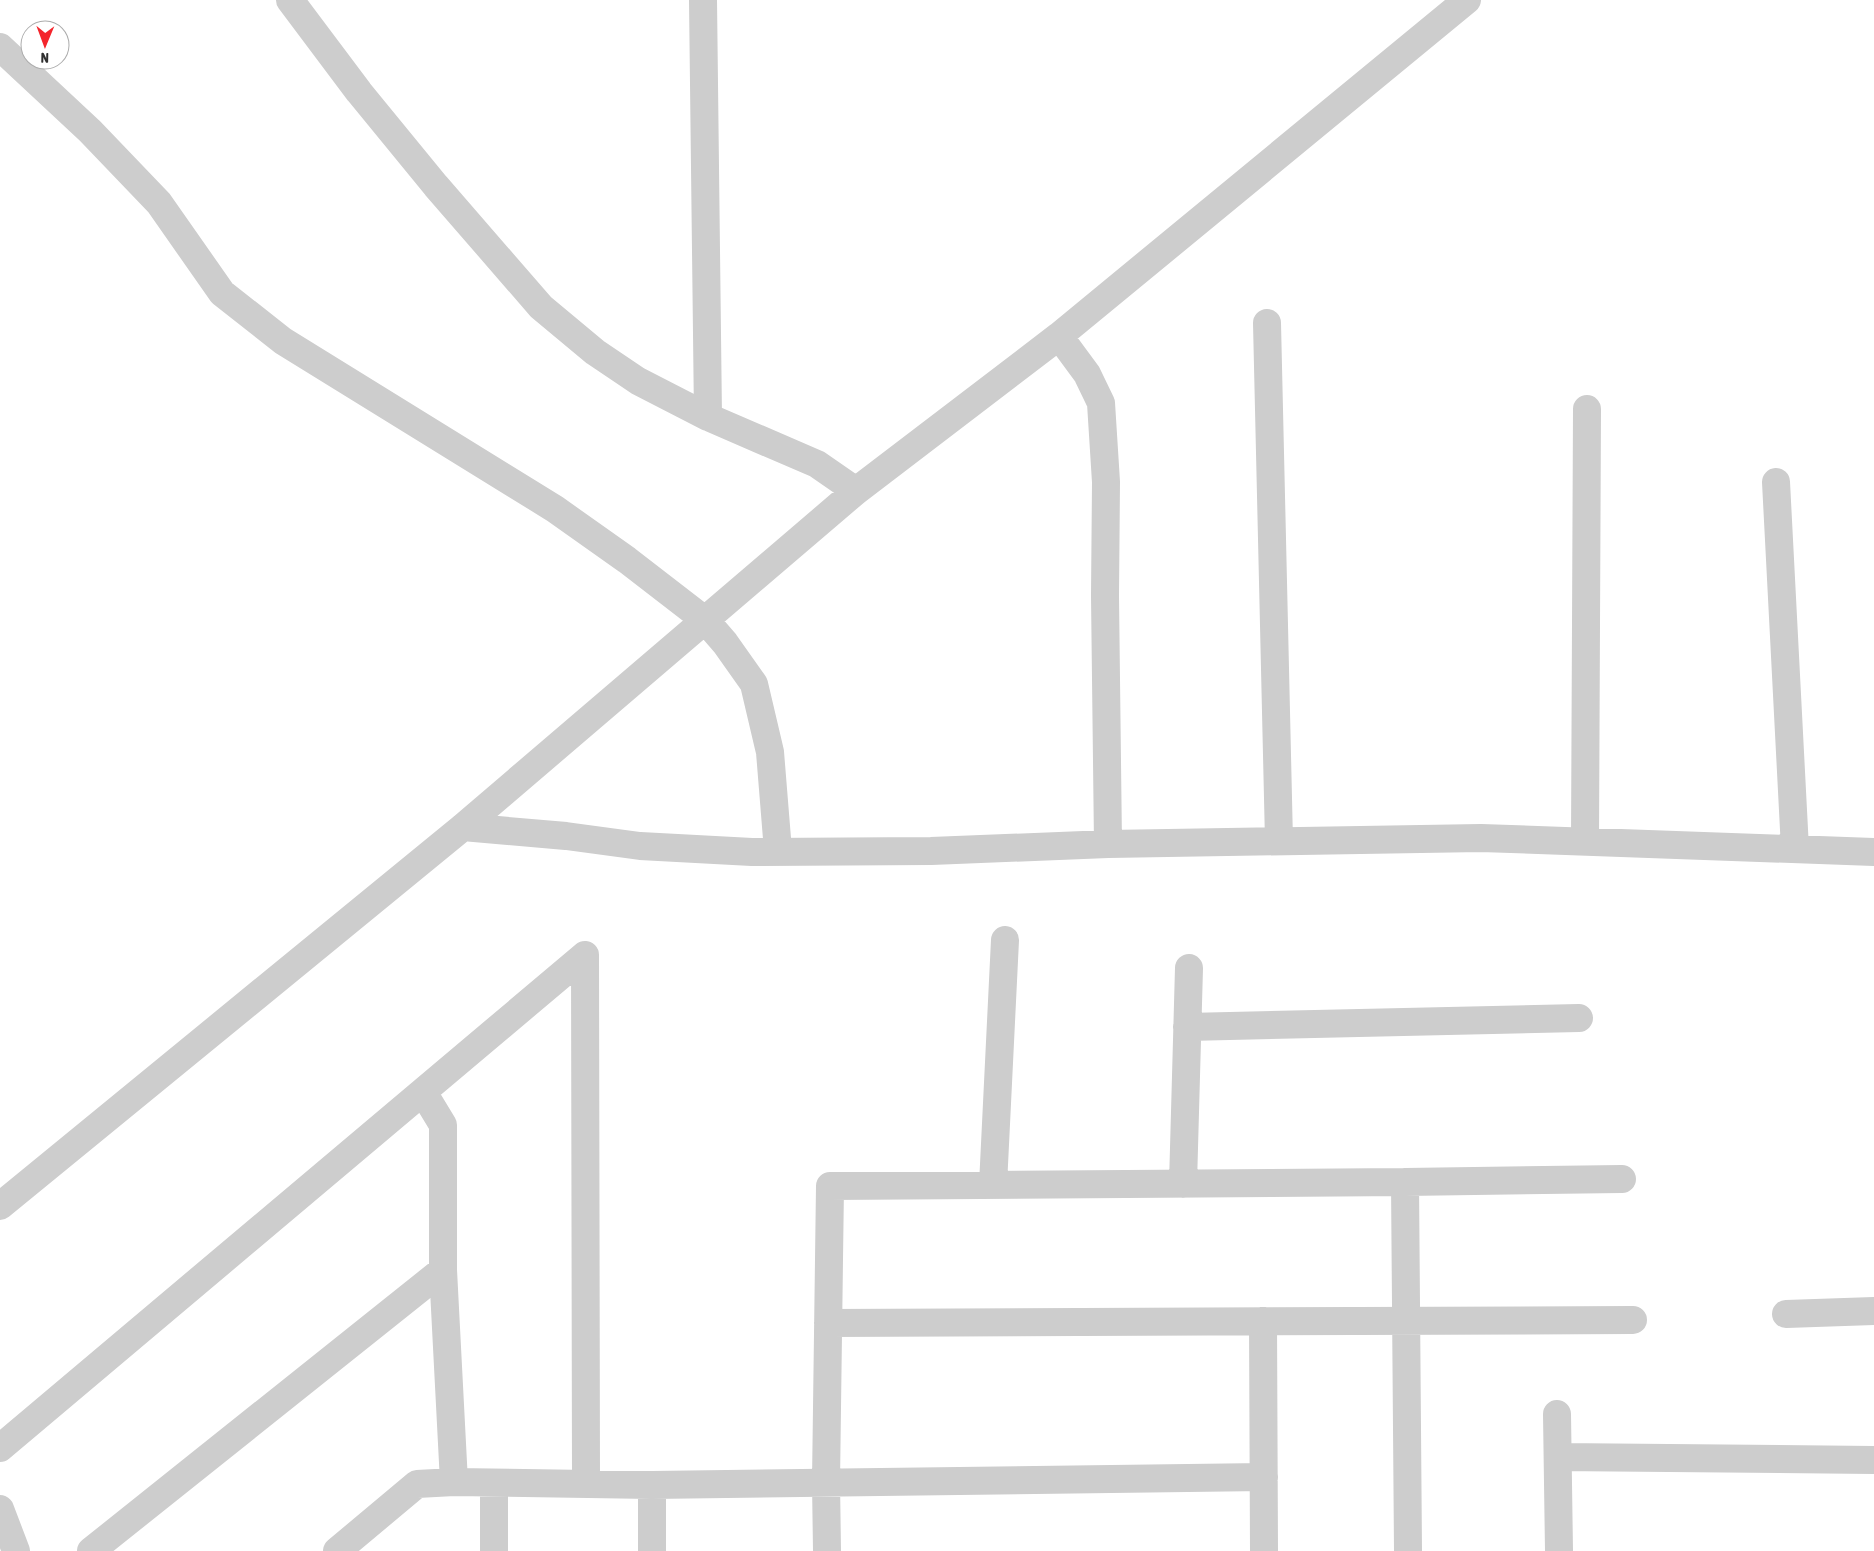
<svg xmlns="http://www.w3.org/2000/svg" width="1874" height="1551" viewBox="0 0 1874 1551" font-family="'Asap Condensed',sans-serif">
<rect width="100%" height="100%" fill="#fff"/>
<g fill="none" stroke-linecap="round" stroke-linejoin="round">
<path stroke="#cdcdcd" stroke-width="28" d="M290 0 359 92 436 186 541 307 595 352 638 381 708 417 817 464 856 491
M703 0 708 417
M0 47 90 131 159 203 222 293 283 341 555 509 627 560 706 621 725 643 754 684 770 752 778 851
M1267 323 1279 841
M1059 336 1087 374 1101 403 1106 482 1105 596 1108 844
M1776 482 1795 849
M463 827 566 836 640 846 752 852 931 851 1108 844 1481 838 1874 852
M1585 841 1587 409
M585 955 586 1483
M1187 1027 1579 1018
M423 1092 443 1125V1270L454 1482 652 1485 1264 1477
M1405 1182 1408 1551
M1183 1184 1189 968
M993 1185 1005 940
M0 1206 463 827 856 491 1059 336 1467 0
M1786 1314 1874 1311
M1263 1321 1264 1551
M828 1323 1633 1320
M1557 1414 1559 1551
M0 1448 585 955
M1558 1457 1874 1460
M494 1484V1551
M0 1509 16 1551
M91 1551 443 1270
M337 1551 417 1484 454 1482
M652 1551V1485
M827 1551 826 1482 830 1186 1405 1182 1622 1179"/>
</g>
<g transform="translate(45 45) rotate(181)"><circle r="24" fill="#ffffff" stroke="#acacac"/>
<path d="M0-4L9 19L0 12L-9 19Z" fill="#f4252c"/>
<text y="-8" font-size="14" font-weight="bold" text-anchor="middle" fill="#303030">N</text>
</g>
</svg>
